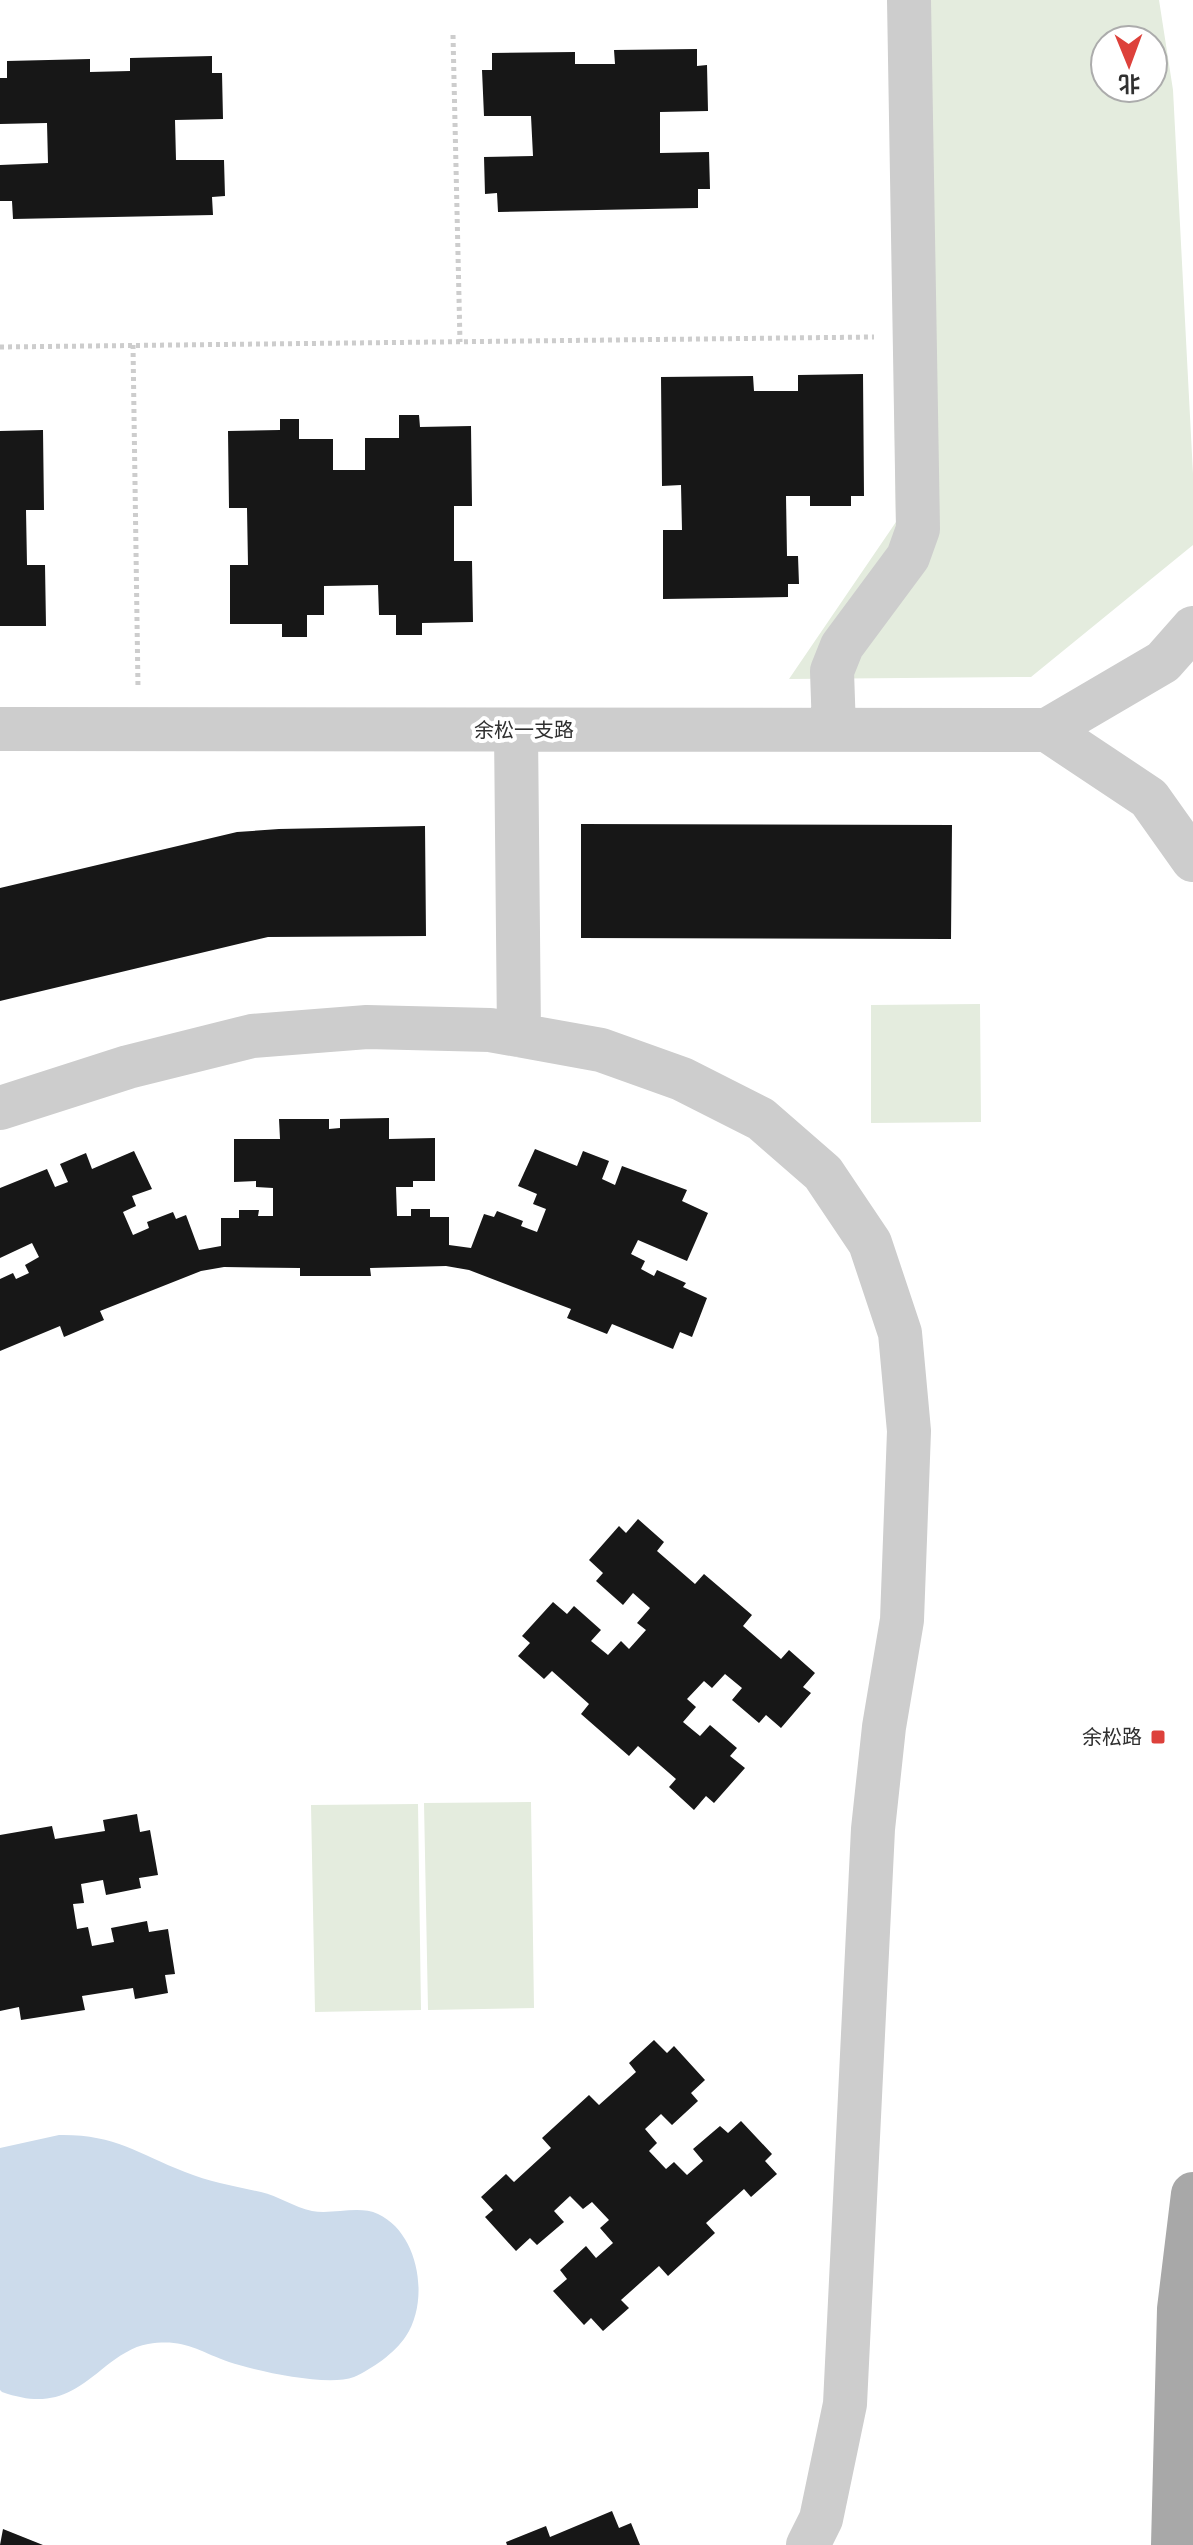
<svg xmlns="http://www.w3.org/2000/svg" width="1193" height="2545" viewBox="0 0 1193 2545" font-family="Mulish,'Noto Sans SC',sans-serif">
<rect width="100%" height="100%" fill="#fff"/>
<path fill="#e4ecde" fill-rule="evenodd" d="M889 0H1159L1173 90 1193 474V545L1031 677 789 679 896 522ZM1105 40H1153V88H1105Z
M980 1004 981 1122 871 1123V1005Z
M531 1802 534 2008 428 2010 424 1803Z
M418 1804 421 2010 315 2012 311 1805Z"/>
<path fill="#ccdbeb" d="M59 2135C114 2134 137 2153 185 2172 210 2182 234 2186 261 2192 278 2196 294 2207 312 2211 332 2215 359 2205 378 2214 419 2233 430 2300 406 2336 395 2353 372 2369 354 2377 327 2387 256 2371 229 2362 198 2351 184 2338 148 2344 133 2346 118 2357 106 2366 70 2396 48 2408 2 2392L0 2390V2148Z"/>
<path fill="#171717" d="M697 49V66L707 65 708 111 660 112V153L709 152 710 189H698V208L498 212 497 193 485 194 484 157 533 156 531 116H484L482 70H492V53L575 52V64H615L614 50Z
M212 56V73H222L223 119 175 120 176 160H224L225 196 212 197 213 215 13 219 12 201H0V165L48 163 47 123 0 124V78H7V61L90 59V72L130 71V58Z
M863 374 864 496H851V506H810V496H786L787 556H798L799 584H788V597L663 599V530H682L681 485 662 486 661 377 753 376 754 391H798V375Z
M399 415H419L420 427 471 426 472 506H454V561H472L473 622 422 623V635H396V615H379L378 585 324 586V615H307V637H282V624H230V565H248L247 508H229L228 431 280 430V419H299V439H333V470H365V438H399Z
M43 430 44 510H26L27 565H45L46 626H0V431Z
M581 824 952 825 951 939 581 938Z
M425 826 426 936 268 937 0 1001V888L237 832 279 829Z
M389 1118V1139L435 1138V1181H413V1187H396L397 1216H411V1209H430V1217H449V1245L471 1248 484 1214 494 1217 497 1211 523 1221 521 1226 537 1232 546 1209 533 1204 537 1194 518 1186 535 1149 577 1166 583 1151 609 1161 602 1179 615 1185 622 1166 687 1190 682 1201 708 1213 687 1261 638 1240 631 1254 645 1261 641 1269 654 1276 657 1270 686 1283 683 1287 707 1298 692 1337 680 1332 673 1349 612 1324 607 1334 567 1318 571 1309 469 1270 446 1266 370 1268 371 1276H300V1268L224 1267 201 1271 100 1311 104 1320 64 1337 60 1326 0 1351V1279L13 1273 16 1279 29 1273 25 1265 39 1257 32 1243 0 1258V1188L47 1169 55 1187 68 1182 60 1164 86 1153 92 1169 134 1151 152 1189 132 1196 136 1206 123 1212 133 1235 149 1228 147 1222 173 1212 176 1219 186 1215 199 1250 221 1246V1218H239V1210H259L258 1216H273V1188L256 1187V1181L234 1182V1139H280L279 1119H329V1129L340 1128V1119Z
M638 1519 664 1542 657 1551 695 1584 704 1574 752 1615 743 1626 781 1659 789 1650 815 1673 803 1687 811 1693 781 1728 766 1715 759 1723 732 1700 742 1688 725 1674 712 1688 704 1681 687 1699 696 1707 683 1722 700 1736 710 1725 737 1748 730 1756 745 1768 714 1803 706 1796 694 1810 669 1787 676 1779 638 1746 629 1756 581 1714 589 1704 552 1671 544 1679 518 1656 530 1643 522 1636 553 1602 567 1614 574 1606 601 1630 591 1641 608 1655 621 1641 629 1649 646 1630 637 1623 650 1608 633 1593 623 1605 596 1581 603 1573 589 1560 619 1526 626 1533Z
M137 1814 140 1832 150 1830 158 1875 139 1878 141 1888 106 1895 103 1880 81 1884 84 1903 73 1904 77 1929 88 1927 92 1946 114 1942 111 1928 147 1921 149 1932 168 1929 175 1974 165 1975 168 1993 135 1999 133 1988 82 1996 85 2010 21 2020 19 2007 0 2011V1835L52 1826 55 1839 105 1831 103 1820Z
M654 2040 667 2053 674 2046 705 2080 691 2093 698 2101 672 2125 661 2114 645 2129 657 2143 649 2151 666 2169 674 2162 687 2175 703 2161 693 2149 720 2126 728 2133 741 2121 772 2154 765 2161 777 2174 751 2197 744 2189 706 2223 715 2233 668 2276 659 2266 621 2300 629 2308 603 2331 591 2318 584 2325 553 2291 567 2279 560 2270 586 2246 596 2258 613 2243 600 2228 609 2220 592 2202 583 2209 570 2196 554 2211 564 2222 537 2245 530 2238 516 2251 485 2217 493 2210 481 2197 506 2174 514 2182 551 2148 542 2138 589 2095 599 2105 636 2072 629 2063Z
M612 2511 619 2528 631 2523 640 2545H507L506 2542 546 2526 550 2537Z
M3 2529 43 2545H0Z"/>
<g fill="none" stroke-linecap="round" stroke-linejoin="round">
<path stroke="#cdcdcd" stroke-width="5" stroke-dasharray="4 4" stroke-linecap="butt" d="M453 35 460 342
M133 345 138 688
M0 347 874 337"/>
<path stroke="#cdcdcd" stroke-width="44" d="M0 729 1047 730
M516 730 519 1035
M834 730 832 671 842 646 908 557 918 529 909 0
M1047 730 1149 798 1193 860
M1047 730 1163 662 1193 628
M0 1108 128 1067 252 1036 367 1027 490 1030 601 1050 682 1079 761 1119 823 1173 870 1243 900 1333 909 1431 902 1620 884 1727 873 1829 845 2404 821 2519 808 2545"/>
<path stroke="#a8a8a8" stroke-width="44" d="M1173 2545 1179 2309 1193 2194"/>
</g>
<rect fill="#dd413b" stroke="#fff" stroke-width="3" x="1150" y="1729" width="16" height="16" rx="4"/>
<g text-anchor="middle" stroke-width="8" stroke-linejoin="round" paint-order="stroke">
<g font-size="20" fill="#303030" stroke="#fff">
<text x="524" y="737">余松一支路</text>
</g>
<g font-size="20" fill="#303030" stroke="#fff" text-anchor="end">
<text x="1142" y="1744">余松路</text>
</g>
</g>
<g transform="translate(1129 64) rotate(179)"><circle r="38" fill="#ffffff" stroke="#acacac" stroke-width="2"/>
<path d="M0-6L14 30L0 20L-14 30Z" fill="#dd413b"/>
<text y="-12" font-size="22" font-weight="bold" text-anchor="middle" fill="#303030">北</text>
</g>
</svg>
